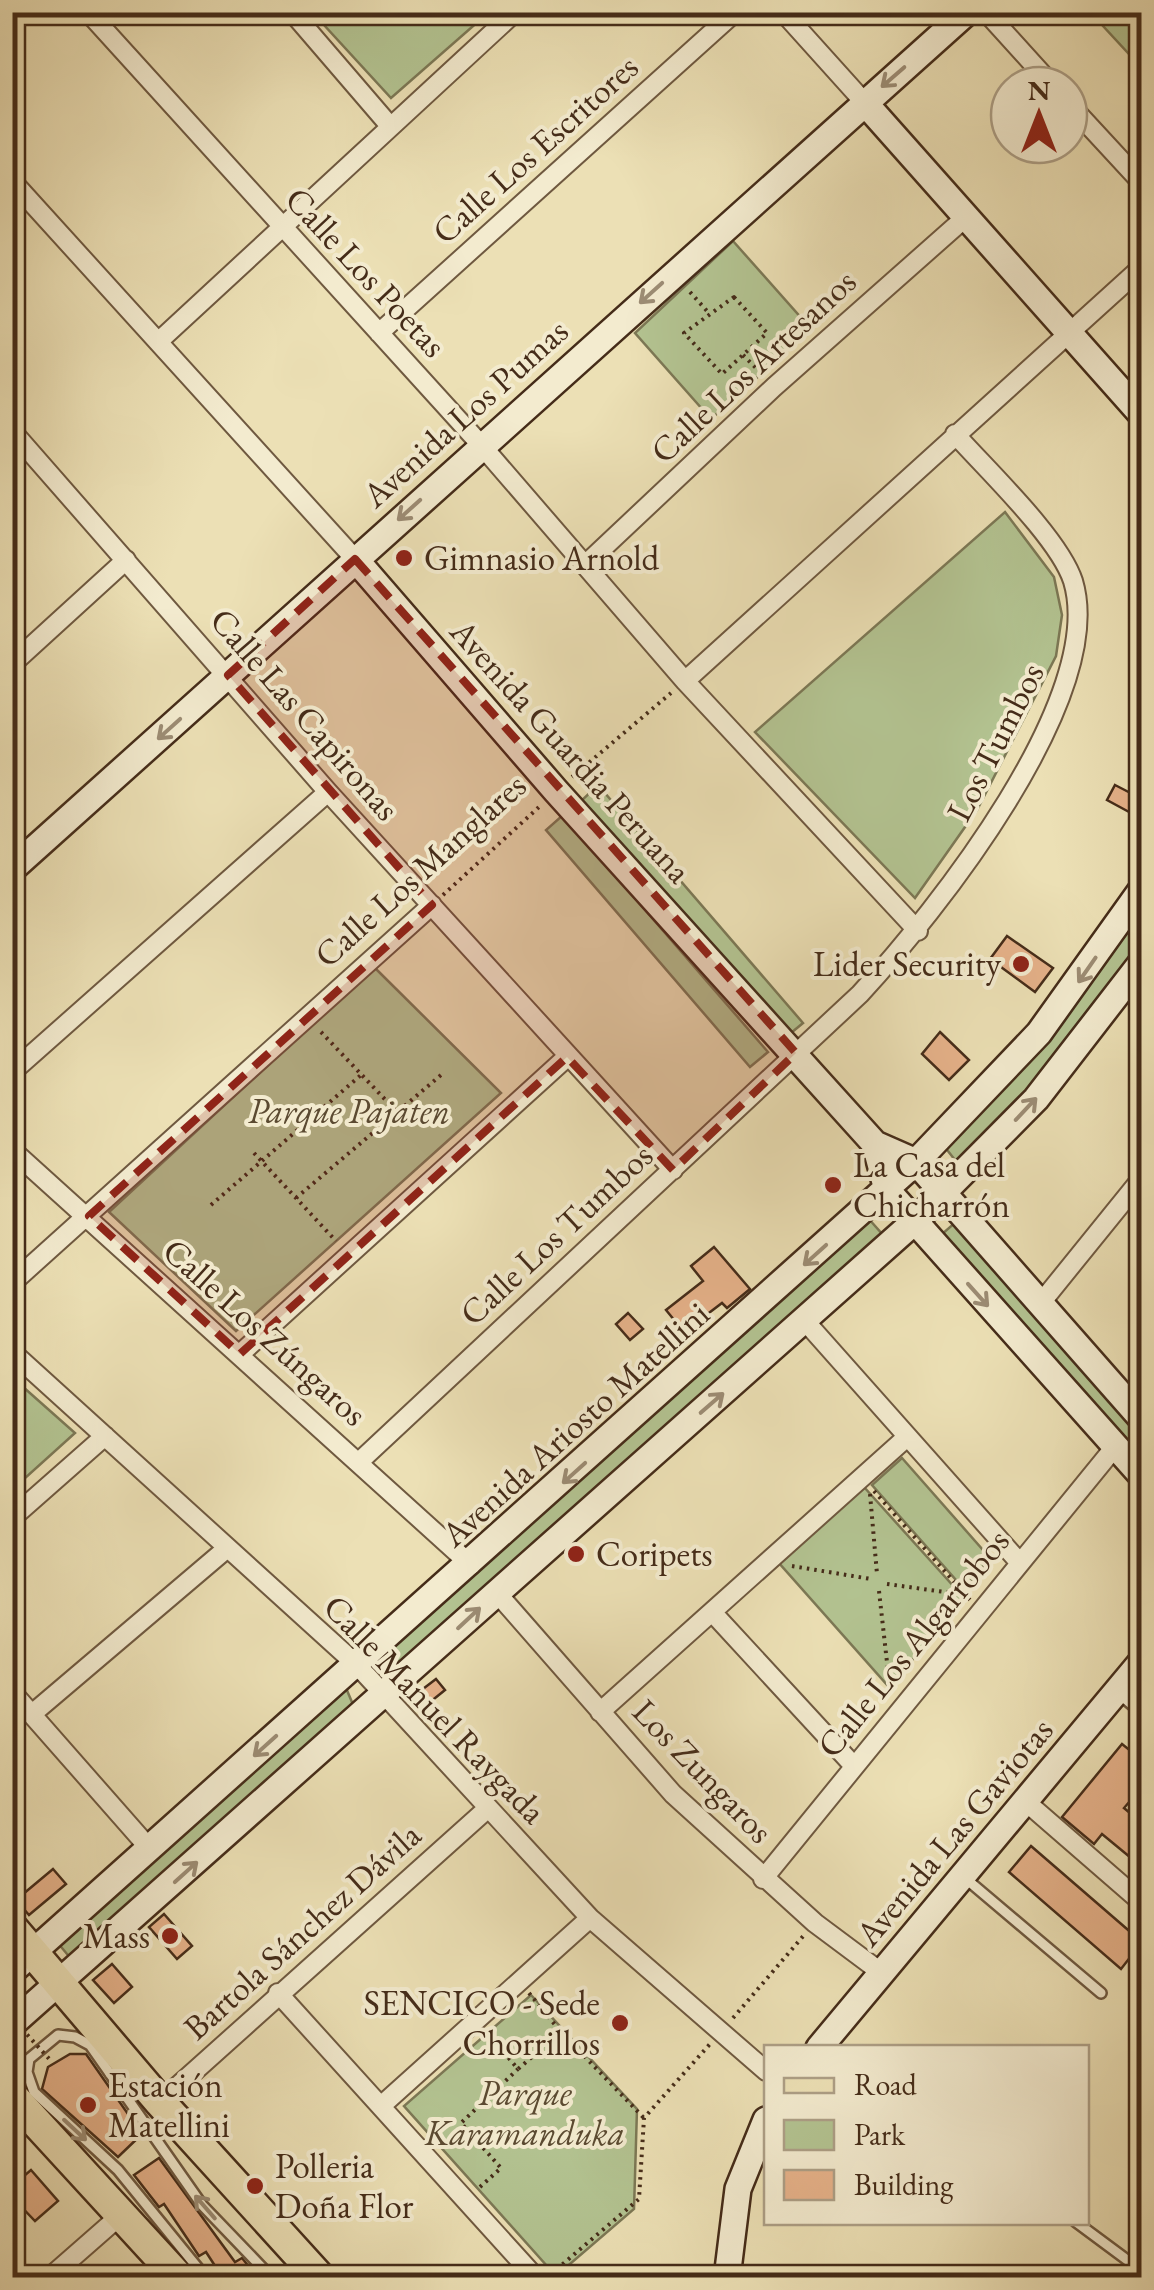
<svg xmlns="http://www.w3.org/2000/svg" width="1154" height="2290" viewBox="0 0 1154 2290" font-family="'EB Garamond',serif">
<rect width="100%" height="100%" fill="#ece0b5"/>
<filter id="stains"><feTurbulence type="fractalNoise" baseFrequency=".002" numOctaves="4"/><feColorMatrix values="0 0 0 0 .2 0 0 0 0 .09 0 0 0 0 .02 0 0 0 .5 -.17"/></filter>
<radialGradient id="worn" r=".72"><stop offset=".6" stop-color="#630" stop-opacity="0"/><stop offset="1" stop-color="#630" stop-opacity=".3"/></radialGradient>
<path fill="#b3c391" stroke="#7c7855" stroke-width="2.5" d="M313 13H488L391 98Z
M1091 13H1141V67Z
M733 241 811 329 711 419 635 333Z
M1005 512 1054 577 1062 615 1056 656 977 810 915 898 755 732Z
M598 785 803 1023 785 1038 581 801Z
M563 815 768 1052 750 1067 546 830Z
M1141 903V946L1126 969 1052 1068 959 1165 944 1146Z
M374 967 501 1093 236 1331 109 1212Z
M868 1218 883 1235 396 1674 381 1656Z
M957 1221 1141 1435V1458L942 1234Z
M13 1378 75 1433 13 1489Z
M902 1458 990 1558 964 1589 872 1485Z
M864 1487 965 1599 889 1687 779 1563Z
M346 1688 354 1707 72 1960 57 1942Z
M531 1995 637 2109 634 2209 556 2276 404 2106Z"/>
<path fill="#e6b28a" stroke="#452c19" stroke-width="2.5" d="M1115 785 1142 799V819L1107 800Z
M1007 936 1053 968 1035 992 990 959Z
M940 1032 969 1060 949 1080 922 1054Z
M714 1247 750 1289 727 1308 722 1303 684 1332 666 1310 703 1281 691 1266Z
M628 1313 643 1329 630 1340 616 1324Z
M436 1679 445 1690 424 1707 415 1695Z
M1122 1744 1142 1760V1787L1124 1808 1142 1823V1867L1102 1834 1094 1844 1062 1817Z
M1031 1846 1142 1942 1121 1969 1009 1872Z
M53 1869 66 1884 29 1915 16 1900Z
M164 1914 192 1946 177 1959 149 1927Z
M112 1964 132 1987 114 2003 93 1980Z
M70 2054H86L142 2134 118 2157 42 2089 48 2067Z
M159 2158 235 2262 242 2258 258 2278H214L219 2272 206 2252 199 2256 164 2204 159 2207 134 2175Z
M31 2170 58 2201 35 2221 12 2197V2186Z"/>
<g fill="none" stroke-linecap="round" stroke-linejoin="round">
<defs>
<path id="lane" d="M1118 1693 1142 1713
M965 1878 1101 1993
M1076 2222 1142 2271
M206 2278 118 2170 34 2092 27 2072 29 2059 58 2035 75 2037 90 2045 202 2205 272 2278"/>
<path id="street" d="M88 12 482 446 685 681 918 931
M292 12 390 126
M783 12 864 102
M986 12 1052 85
M1069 104 1142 183
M12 181 355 559
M379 333 735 12
M158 342 515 12
M12 431 328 792 673 1170
M585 565 774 387 966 217
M12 664 126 560
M685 681 1142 267
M12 1072 328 792
M12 1150 471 1565
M12 1283 432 905
M1040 1304 1142 1178
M805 1321 1020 1563
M12 1352 357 1665 590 1918 766 2071
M240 1354 567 1057
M360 1461 860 994C934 914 1108 697 1073 581 1059 538 987 470 955 434
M12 1518 105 1436
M497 1593 673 1794 815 1923 882 1973
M712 1612 854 1766
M12 1692 150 1849
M600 1712 907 1437
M32 1714 225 1550
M1025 1801 1139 1900
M763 1879 1114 1448
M278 1993 536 2278
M160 2102 487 1809
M381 2106 590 1918
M49 2278 122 2214"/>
<path id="secondary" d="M864 102 1142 415
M355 559 556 791 875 1144 916 1162 1142 1419
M12 869 967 12
M875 1144 887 1190 1142 1476
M12 1971 916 1162 1039 1033 1142 889
M12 2024 913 1223 1036 1099 1142 962
M819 2048 1142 1661
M727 2278 738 2189 766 2120"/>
<path id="primary" d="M12 1928 160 2102 320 2278
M12 2096 179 2278"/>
</defs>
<use href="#lane" stroke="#6f5940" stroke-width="14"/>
<use href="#street" stroke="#6f5940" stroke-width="22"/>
<use href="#secondary" stroke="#452c19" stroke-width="30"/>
<use href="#primary" stroke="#452c19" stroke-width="35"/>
<path stroke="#452c19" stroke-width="4" stroke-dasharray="2.5 5" stroke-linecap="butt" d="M690 292 707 311
M734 297 767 333 722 374 684 333Z
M743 355 761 373
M572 777 671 693
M443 895 539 807
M321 1032 397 1112
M254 1153 336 1241
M296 1198 441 1075
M211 1205 361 1075
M874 1491 970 1600
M870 1494 877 1574
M792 1566 871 1579
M887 1584 966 1595
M879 1591 890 1689 895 1693
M529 1993 561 2032
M733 2018 805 1934
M489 2035 518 2069 561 2032 644 2118
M480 2187 501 2168 461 2123 518 2069
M551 2274 639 2199 644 2118 710 2044"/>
<use href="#lane" stroke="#f3ebcf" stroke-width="9"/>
<use href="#street" stroke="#f3ebcf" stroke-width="18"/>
<use href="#secondary" stroke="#f3ebcf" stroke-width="25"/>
<use href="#primary" stroke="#ece0b5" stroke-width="30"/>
<path stroke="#452c19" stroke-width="4" stroke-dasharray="2.5 5" stroke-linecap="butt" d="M12 2018 52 2062"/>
</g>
<defs><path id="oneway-shaft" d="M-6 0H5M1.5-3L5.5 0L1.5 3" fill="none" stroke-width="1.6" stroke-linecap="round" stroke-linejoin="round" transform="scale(2.5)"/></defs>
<g stroke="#9c8c74">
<use href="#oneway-shaft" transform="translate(893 77) rotate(139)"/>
<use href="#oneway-shaft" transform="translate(651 293) rotate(138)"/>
<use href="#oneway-shaft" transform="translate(409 510) rotate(138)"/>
<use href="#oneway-shaft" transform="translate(169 729) rotate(138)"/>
<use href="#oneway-shaft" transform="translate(1087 970) rotate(125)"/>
<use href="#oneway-shaft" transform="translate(1026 1109) rotate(-47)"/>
<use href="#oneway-shaft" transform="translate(815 1255) rotate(138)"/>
<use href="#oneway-shaft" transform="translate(978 1295) rotate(48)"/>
<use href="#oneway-shaft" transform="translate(712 1403) rotate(-41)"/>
<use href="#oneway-shaft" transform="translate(574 1473) rotate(138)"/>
<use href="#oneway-shaft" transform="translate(469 1618) rotate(-43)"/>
<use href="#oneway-shaft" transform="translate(265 1746) rotate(138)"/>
<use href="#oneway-shaft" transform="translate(186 1872) rotate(-42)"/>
<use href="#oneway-shaft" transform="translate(75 2130) rotate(43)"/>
<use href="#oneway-shaft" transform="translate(205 2207) rotate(-131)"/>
</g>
<path fill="#8f2418" fill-opacity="0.2" stroke="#8f2418" stroke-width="8" stroke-dasharray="20 12" stroke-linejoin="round" d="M355 559 796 1053 673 1170 567 1057 240 1354 89 1216 432 905 228 675Z"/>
<g fill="#8f2418" stroke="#f3ebcf" stroke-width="4">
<circle cx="404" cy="558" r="10"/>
<circle cx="1021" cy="964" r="10"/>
<circle cx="833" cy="1185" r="10"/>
<circle cx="576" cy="1554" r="10"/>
<circle cx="170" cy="1936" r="10"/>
<circle cx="620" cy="2023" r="10"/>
<circle cx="88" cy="2105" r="10"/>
<circle cx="255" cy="2186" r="10"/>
</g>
<g text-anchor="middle" stroke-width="8" stroke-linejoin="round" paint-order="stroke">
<g font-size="35" fill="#452c19" stroke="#f3ebcf">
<text transform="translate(535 149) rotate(-42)" y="12">Calle Los Escritores</text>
<text transform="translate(366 272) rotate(47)" y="12">Calle Los Poetas</text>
<text transform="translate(753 366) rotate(-43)" y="12">Calle Los Artesanos</text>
<text transform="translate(465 413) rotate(-42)" y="12">Avenida Los Pumas</text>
<text transform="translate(305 714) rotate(49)" y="12">Calle Las Capironas</text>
<text transform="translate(995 742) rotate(-63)" y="12">Los Tumbos</text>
<text transform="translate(571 751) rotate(48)" y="12">Avenida Guardia Peruana</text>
<text transform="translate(420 870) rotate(-42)" y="12">Calle Los Manglares</text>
<text transform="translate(556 1234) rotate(-43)" y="12">Calle Los Tumbos</text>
<text transform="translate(265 1332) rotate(42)" y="12">Calle Los Zúngaros</text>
<text transform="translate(575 1424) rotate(-42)" y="12">Avenida Ariosto Matellini</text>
<text transform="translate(913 1643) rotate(-51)" y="12">Calle Los Algarrobos</text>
<text transform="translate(435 1709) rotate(46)" y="12">Calle Manuel Raygada</text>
<text transform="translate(703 1771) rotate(46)" y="12">Los Zungaros</text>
<text transform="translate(954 1832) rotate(-50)" y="12">Avenida Las Gaviotas</text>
<text transform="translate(302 1931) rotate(-42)" y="12">Bartola Sánchez Dávila</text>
</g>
<g font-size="35" fill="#452c19" stroke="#f3ebcf" text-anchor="start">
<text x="424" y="570">Gimnasio Arnold</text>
<text x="1001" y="976" text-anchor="end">Lider Security</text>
<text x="853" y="1177">La Casa del<tspan x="853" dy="40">Chicharrón</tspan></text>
<text x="596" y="1566">Coripets</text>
<text x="150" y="1948" text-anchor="end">Mass</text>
<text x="600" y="2015" text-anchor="end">SENCICO - Sede<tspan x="600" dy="40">Chorrillos</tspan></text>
<text x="108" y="2097">Estación<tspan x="108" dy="40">Matellini</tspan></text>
<text x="275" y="2178">Polleria<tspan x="275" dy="40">Doña Flor</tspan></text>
</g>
<g font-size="35" font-style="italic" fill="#5b4a31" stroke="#f3ebcf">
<text x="349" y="1123">Parque Pajaten</text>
<text x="525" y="2105">Parque<tspan x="525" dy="40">Karamanduka</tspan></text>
</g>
</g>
<rect width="1154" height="2290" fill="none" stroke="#ece0b5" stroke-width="50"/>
<rect x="15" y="15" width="1124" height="2260" fill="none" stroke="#452c19" stroke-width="5"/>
<rect x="25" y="25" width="1104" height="2240" fill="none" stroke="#452c19" stroke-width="2.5"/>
<rect x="764" y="2045" width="325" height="180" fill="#f3ebcf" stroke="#ad9f86" stroke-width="2.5"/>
<rect x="784" y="2078" width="50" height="15" fill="#ece0b5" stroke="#ad9f86" stroke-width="2.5"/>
<text x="854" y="2095" font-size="30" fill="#452c19">Road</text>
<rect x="784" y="2120" width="50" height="30" fill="#b3c391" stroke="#ad9f86" stroke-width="2.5"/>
<text x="854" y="2145" font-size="30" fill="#452c19">Park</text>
<rect x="784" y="2170" width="50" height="30" fill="#e6b28a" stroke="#ad9f86" stroke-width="2.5"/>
<text x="854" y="2195" font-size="30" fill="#452c19">Building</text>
<g transform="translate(1039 115)"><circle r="48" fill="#f3ebcf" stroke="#ad9f86" stroke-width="2.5"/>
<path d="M0-8L18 38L0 25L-18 38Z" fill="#8f2418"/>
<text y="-15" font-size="28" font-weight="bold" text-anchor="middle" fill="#452c19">N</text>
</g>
<rect width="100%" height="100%" filter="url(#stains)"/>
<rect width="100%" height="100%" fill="url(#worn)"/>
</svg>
